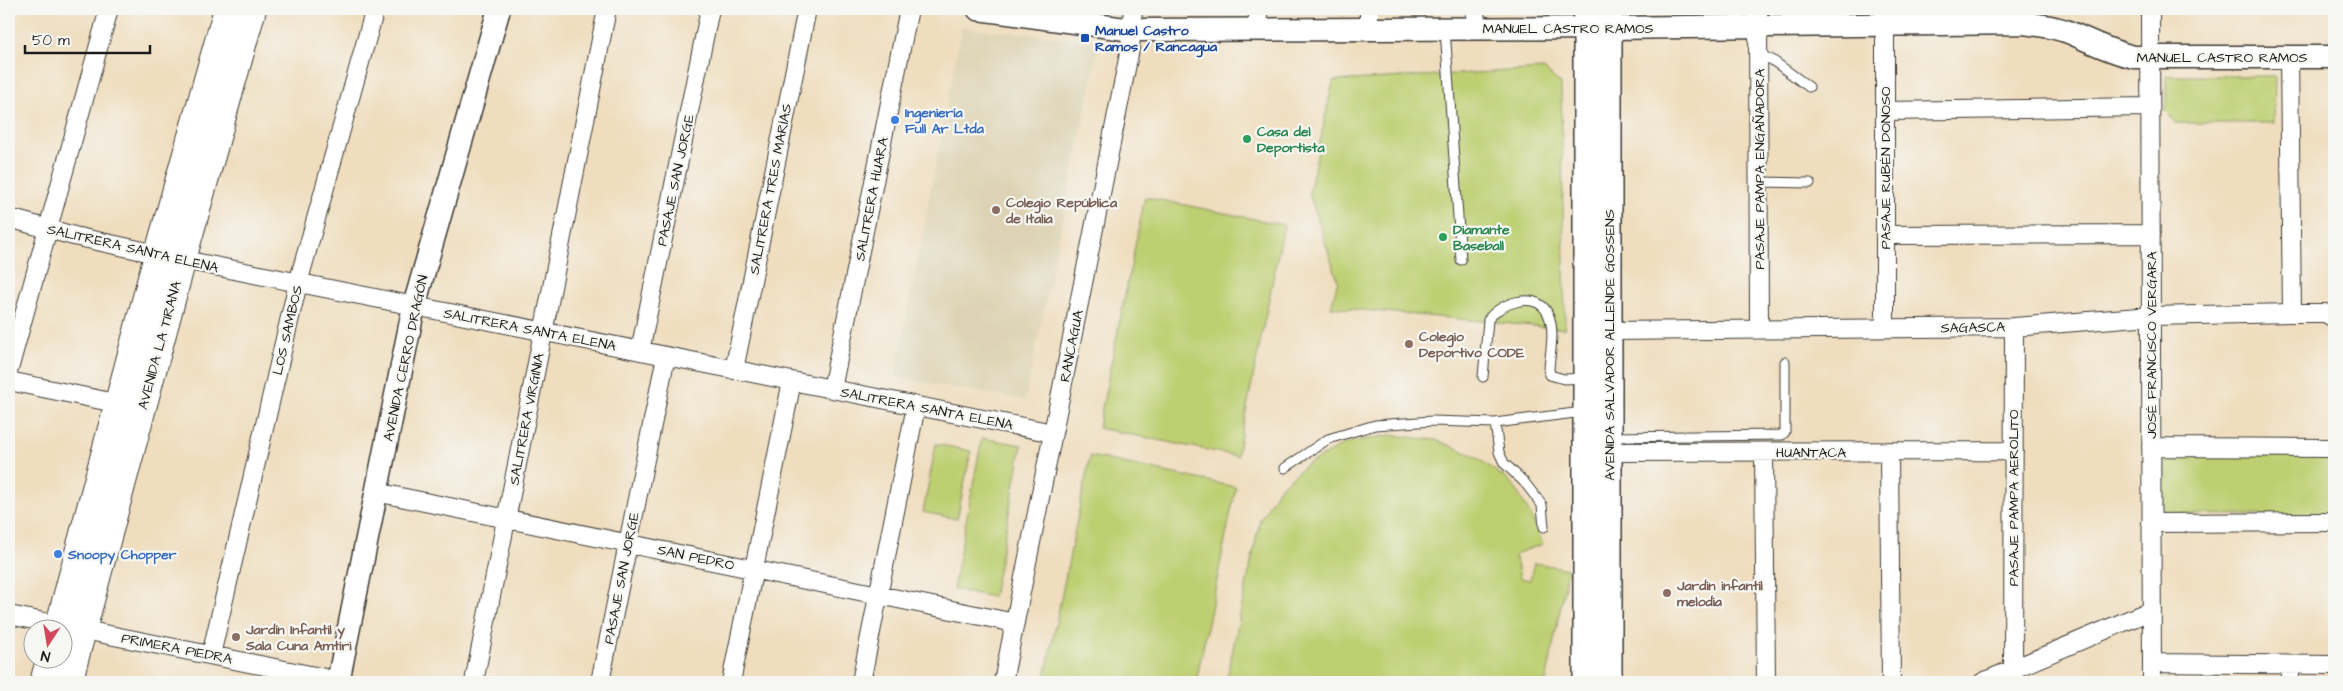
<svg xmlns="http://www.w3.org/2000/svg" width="2343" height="691" viewBox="0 0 2343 691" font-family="'Architects Daughter',sans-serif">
<rect width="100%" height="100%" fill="#f6f6f2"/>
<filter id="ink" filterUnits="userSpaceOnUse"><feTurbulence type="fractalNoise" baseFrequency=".02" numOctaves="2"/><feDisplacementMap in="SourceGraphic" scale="10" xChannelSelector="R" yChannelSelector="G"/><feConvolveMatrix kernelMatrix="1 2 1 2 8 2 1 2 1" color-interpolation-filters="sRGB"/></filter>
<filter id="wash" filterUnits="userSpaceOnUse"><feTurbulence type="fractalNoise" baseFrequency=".0096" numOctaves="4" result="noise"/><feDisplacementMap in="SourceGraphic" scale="20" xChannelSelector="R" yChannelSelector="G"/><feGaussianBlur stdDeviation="1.12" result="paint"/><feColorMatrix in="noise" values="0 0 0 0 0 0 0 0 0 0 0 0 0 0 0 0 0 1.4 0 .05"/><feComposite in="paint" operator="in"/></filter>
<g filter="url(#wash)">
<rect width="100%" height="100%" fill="#efddbd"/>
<path fill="#ddd3b4" d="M962 27 1100 42 1025 400 895 378Z"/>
<path fill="#becf72" stroke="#6d7647" d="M1544 69 1561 84 1565 329 1331 307 1338 281 1309 193 1333 81Z
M2166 76H2275L2274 123H2175L2166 110Z
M1145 197 1284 225 1237 456 1098 428Z
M1390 435 1436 440 1475 456 1513 484 1531 516 1543 544 1515 554 1520 578 1530 580 1534 563 1568 569 1546 682H1226L1260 520 1279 488 1306 465 1346 443Z
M982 438 1022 445 993 597 953 589Z
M936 444 971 451 957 519 923 512Z
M2166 454 2334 455V516L2169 514 2160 504V461Z
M1090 456 1236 487 1196 682H1044Z"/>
</g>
<g filter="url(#ink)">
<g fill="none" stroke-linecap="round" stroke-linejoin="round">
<defs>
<path id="service" d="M1445 29 1461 260
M1758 54 1772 60 1809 87
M1759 182 1810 183
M1483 377 1488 320C1498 304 1535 290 1547 312 1556 328 1550 352 1549 369L1550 375 1564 379 1584 378
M1495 423 1499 452 1504 463 1525 483 1542 505 1544 527
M1609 437 1782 435 1785 432V362
M1285 468 1328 439 1375 425 1433 421 1495 423 1583 412"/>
<path id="minor" d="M1369 9V29
M1475 9 1476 29
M1758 9 1759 329
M2150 9 2152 682
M1258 30V9
M2289 57 2292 313
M1885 111 2150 107
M9 218 74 236 194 262 1053 433
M1885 235 2151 234
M1885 328V9
M1609 331 2014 327 2151 316 2292 313H2325L2334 318
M640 351 710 9
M9 369 109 9
M734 370 807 9
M9 381 120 404
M832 389 909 9
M2151 447 2334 448
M1609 452 2014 451
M1764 452 1766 682
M1889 452 1891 682
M376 492 1015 623
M2151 523 2334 522
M9 615 345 682
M211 655 298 283 375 9
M2152 663 2334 665
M2290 665V682
M474 682 607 9
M600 682 666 356
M731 682 792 381
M861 682 916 406
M1003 682 1130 49 1133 9
M1983 682 2152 610
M2013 682 2014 327"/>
<path id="tertiary" d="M978 9 1133 30 1609 28 2024 23C2040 25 2056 27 2071 33 2092 42 2111 52 2134 57H2334
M338 682 414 306 499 9"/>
<path id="secondary" d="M1609 9V682
M1586 682V9"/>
<path id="trunk" d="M59 628 155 267 228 9
M44 682 51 658
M68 682 182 259 252 9"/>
</defs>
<use href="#service" stroke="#3c3934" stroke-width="11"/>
<use href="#minor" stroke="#3c3934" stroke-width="20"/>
<use href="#tertiary" stroke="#3c3934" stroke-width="25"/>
<use href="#secondary" stroke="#3c3934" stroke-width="28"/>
<use href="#trunk" stroke="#3c3934" stroke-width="30"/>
<use href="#service" stroke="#fff" stroke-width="9"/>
<use href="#minor" stroke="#fff" stroke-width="18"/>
<use href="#tertiary" stroke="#fff" stroke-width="22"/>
<use href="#secondary" stroke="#fff" stroke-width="25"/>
<use href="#trunk" stroke="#fff" stroke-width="28"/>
</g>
</g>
<rect fill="#1a4fb4" stroke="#f6f6f2" stroke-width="2" x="1080" y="33" width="10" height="10" rx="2.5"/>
<g fill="#3f7fe0" stroke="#f6f6f2" stroke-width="2">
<circle cx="895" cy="120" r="5"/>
<circle cx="58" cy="554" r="5"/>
</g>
<g fill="#2e9e5b" stroke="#f6f6f2" stroke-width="2">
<circle cx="1247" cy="139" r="5"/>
<circle cx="1443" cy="237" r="5"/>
</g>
<g fill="#8d6e63" stroke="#f6f6f2" stroke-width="2">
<circle cx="996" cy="210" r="5"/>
<circle cx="1409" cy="344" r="5"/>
<circle cx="1667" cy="593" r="5"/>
<circle cx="236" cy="637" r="5"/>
</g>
<g text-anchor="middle" stroke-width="4.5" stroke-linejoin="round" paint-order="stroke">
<g font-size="14" fill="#1c1c1c" stroke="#f6f6f2">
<text x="1568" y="33">MANUEL CASTRO RAMOS</text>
<text x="2222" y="62">MANUEL CASTRO RAMOS</text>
<text transform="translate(1885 168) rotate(-90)" y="5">PASAJE RUBÉN DONOSO</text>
<text transform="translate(1759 169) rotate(-90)" y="5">PASAJE PAMPA ENGAÑADORA</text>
<text transform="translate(675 180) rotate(-78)" y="5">PASAJE SAN JORGE</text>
<text transform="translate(770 189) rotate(-79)" y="5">SALITRERA TRES MARÍAS</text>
<text transform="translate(871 199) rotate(-79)" y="5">SALITRERA HUARA</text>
<text transform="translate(133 248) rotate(13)" y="5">SALITRERA SANTA ELENA</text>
<text transform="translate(1973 327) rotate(-1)" y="5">SAGASCA</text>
<text transform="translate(530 329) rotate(11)" y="5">SALITRERA SANTA ELENA</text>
<text transform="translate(287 330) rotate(-77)" y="5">LOS SAMBOS</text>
<text transform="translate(159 345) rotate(-75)" y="5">AVENIDA LA TIRANA</text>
<text transform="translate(1609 345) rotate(-90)" y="5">AVENIDA SALVADOR ALLENDE GOSSENS</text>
<text transform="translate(2151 345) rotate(-90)" y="5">JOSÉ FRANCISCO VERGARA</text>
<text transform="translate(1071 346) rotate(-79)" y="5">RANCAGUA</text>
<text transform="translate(405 358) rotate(-78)" y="5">AVENIDA CERRO DRAGÓN</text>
<text transform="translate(927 408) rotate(11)" y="5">SALITRERA SANTA ELENA</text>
<text transform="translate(526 419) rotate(-79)" y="5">SALITRERA VIRGINIA</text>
<text x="1811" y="457">HUANTACA</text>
<text transform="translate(2013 498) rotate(-90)" y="5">PASAJE PAMPA AEROLITO</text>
<text transform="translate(696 557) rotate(12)" y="5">SAN PEDRO</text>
<text transform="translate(621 578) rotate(-79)" y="5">PASAJE SAN JORGE</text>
<text transform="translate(177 648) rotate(11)" y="5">PRIMERA PIEDRA</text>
</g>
<g font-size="14" font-weight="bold" fill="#164399" stroke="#f6f6f2" text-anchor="start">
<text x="1095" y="35">Manuel Castro<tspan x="1095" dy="16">Ramos / Rancagua</tspan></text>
</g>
<g font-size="14" font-weight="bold" fill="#366cbe" stroke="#f6f6f2" text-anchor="start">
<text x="905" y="117">Ingeniería<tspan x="905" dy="16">Full Ar Ltda</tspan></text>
<text x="68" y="559">Snoopy Chopper</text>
</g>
<g font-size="14" font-weight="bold" fill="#27864d" stroke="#f6f6f2" text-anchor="start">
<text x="1257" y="136">Casa del<tspan x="1257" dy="16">Deportista</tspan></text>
<text x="1453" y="234">Diamante<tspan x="1453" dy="16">Baseball</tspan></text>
</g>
<g font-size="14" font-weight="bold" fill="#785e54" stroke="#f6f6f2" text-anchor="start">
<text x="1006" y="207">Colegio República<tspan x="1006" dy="16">de Italia</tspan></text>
<text x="1419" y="341">Colegio<tspan x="1419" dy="16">Deportivo CODE</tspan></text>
<text x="1677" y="590">Jardin infantil<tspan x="1677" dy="16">melodia</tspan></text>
<text x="246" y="634">Jardín Infantil y<tspan x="246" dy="16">Sala Cuna Amtiri</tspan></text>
</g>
</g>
<rect width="2343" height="691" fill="none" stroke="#f6f6f2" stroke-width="30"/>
<g transform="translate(48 644) rotate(192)"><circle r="24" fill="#f6f6f2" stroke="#9f9f9c"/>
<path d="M0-4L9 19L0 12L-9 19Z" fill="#d1495b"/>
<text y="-8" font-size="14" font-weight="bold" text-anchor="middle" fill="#1c1c1c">N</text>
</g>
<path d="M25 45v8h125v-8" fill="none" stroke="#1c1c1c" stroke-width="2.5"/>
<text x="32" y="45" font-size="15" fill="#1c1c1c" stroke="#f6f6f2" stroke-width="4" paint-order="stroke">50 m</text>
</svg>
